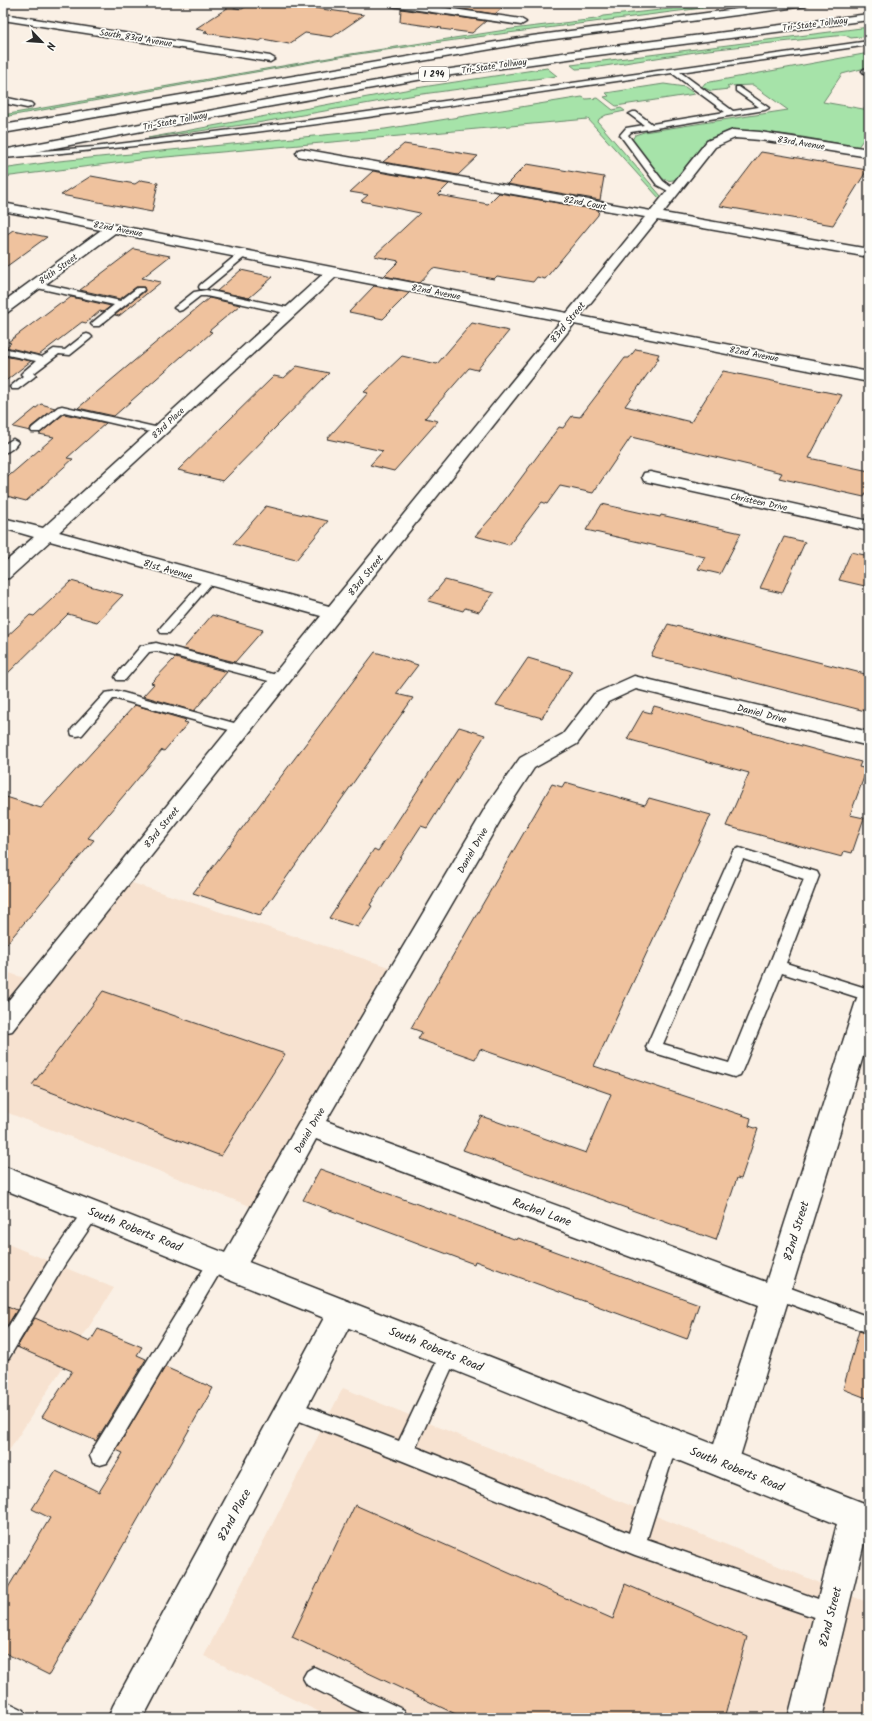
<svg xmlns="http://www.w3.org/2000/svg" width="872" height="1721" viewBox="0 0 872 1721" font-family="Kalam,sans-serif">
<rect width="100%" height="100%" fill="#faf0e5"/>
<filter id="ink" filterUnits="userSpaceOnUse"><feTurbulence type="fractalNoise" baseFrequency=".025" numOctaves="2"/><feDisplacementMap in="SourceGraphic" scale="8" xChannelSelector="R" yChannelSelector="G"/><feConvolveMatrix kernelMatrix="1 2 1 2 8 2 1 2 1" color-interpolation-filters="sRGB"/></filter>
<g filter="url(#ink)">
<path fill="#f7e2d0" d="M120 879 401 971 263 1211 3 1111V971L37 982Z
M3 1242 114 1288 3 1460Z
M343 1388 869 1603V1718H332L204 1656Z"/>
<path fill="#a6e3a9" stroke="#68876a" d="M728 3H741L469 38 351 55 3 117V115L351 54 512 29 596 19 603 16Z
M869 27V36L851 38 845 35 708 50 592 68 576 69 571 65Z
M869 53V67L842 74 823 102 869 110V131L858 147C819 141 741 120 708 142 698 148 684 169 676 179 669 182 664 180 658 176L632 140 635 135 644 132 788 110 753 85 727 86 729 89 711 91 702 87 705 83Z
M547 68 557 76 415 95 257 123 148 138 416 88Z
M664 84 685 87 695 94 616 106 604 97 609 96 606 93Z
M582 97 586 99 598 98 613 110 621 108 625 111 606 115 599 119 598 122 661 196 659 198 588 119 155 158 3 177V169L9 168 59 161 385 129Z"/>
<path fill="#efc29e" stroke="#2b2b2b" d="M252 3H279L364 15 332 37 305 33 289 44 263 39 260 41 204 33 207 31 195 29 229 7 242 9Z
M422 3H508L495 14Z
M401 9 486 21 472 33 441 29 442 28 400 22Z
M404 144 442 150 478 156 458 175 383 162Z
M761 152 786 156 867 170 833 225 720 206Z
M527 164 604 177 600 200 507 184Z
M373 171 449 184 438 195 488 204 499 193 599 210 598 215 545 279 537 277 533 282 497 276 494 279 433 268 419 283 384 276 399 261 374 256 420 213 361 201 368 195 350 192Z
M91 176 135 184 141 180 158 183 152 212 61 195Z
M13 230 47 237 3 269V237Z
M134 249 170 256 142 278 161 282 119 316 115 315 145 291 144 287H136L120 299 80 290Z
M241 270 273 277 249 298 217 291Z
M374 286 409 293 383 319 349 312Z
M71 297 111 306 103 312 100 311 86 323 82 322 39 355 6 347 11 343 8 342 60 303 62 304Z
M209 298 240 305 209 331 212 332 192 350 190 349 114 416 78 408Z
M472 323 509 331 477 370 469 368 425 418 438 421 394 471 370 465 383 451 327 439 368 393 364 392 402 356 437 364Z
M636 349 659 354 657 358H659L625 406 691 422 723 371 842 395 809 458 869 471V486L864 497 779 478 782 473 631 437 593 493 560 486 547 504 542 502 509 545 475 536 492 517 559 427 563 428 572 416 580 417 625 358H629Z
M3 356 31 361 3 383Z
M297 366 329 373 223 481 178 470 274 376 284 378Z
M41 404 55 408 31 427 30 431 13 427Z
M64 414 106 423 67 458 73 459 26 501 3 495V481L54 437 39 434Z
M602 504 660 517 661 515 741 533 720 574 698 569 705 557 586 530Z
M266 506 328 521 296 560 233 544Z
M784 537 805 542 782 593 760 588Z
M851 552 869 556V587L839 580Z
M445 580 494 593 479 612 465 608 463 611 428 601Z
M71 581 123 595 97 622 68 614 3 678V640L30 615 34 616Z
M212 615 263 630 235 662 183 649Z
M668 624 869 675V712L651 656Z
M375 652 418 665 396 694 413 698 260 915 193 893Z
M175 658 227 672 194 711 143 696 154 684 151 683Z
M528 658 572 671 542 718 496 705Z
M135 705 186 720 184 722 188 723 164 751 162 750 88 838 94 840 3 948V796L41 808Z
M654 706 861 762 859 767 867 769 850 815 864 818 852 853 844 851 842 857 726 826 749 773 627 739 643 711 651 713Z
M459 727 485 735 427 828 421 826 370 905 372 906 358 927 329 918 374 849 378 851Z
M565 782 645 805 649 798 711 815 594 1066 751 1118 749 1126 758 1129 741 1179 737 1178 716 1240 463 1150 481 1116 586 1153 611 1094 480 1049 475 1059 418 1039 422 1032 411 1028 552 784 562 787Z
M103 991 285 1054 221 1156 32 1085Z
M320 1169 517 1240 518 1238 699 1304 687 1339 475 1261 474 1264 303 1200Z
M3 1304 17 1310 3 1332Z
M35 1318 90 1342 98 1329 142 1347 137 1355 146 1359 96 1441 42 1417 72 1371 17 1347Z
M859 1331 869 1334V1399L843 1389Z
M165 1367 213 1388 49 1675 3 1652V1596L50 1518 32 1509 56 1471 99 1492 123 1453 116 1450Z
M355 1505 613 1619 625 1584 747 1637 724 1718H464L292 1637Z"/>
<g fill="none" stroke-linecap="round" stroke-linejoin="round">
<defs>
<path id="service" d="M869 41V45L680 72 733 111 759 107 736 91V87H739L769 108 765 110 631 132 628 135 663 181 676 191 672 193 657 185 620 135 626 128 644 125 629 114 633 112H636L652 124 725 112 672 73C450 105 227 141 3 158V154L94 147 311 120Z
M243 251 247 254 246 256 206 289H200L199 287 200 285 240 252Z
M36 282 120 301 137 288H143L144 290 99 326H93L91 324 93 322 114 305 33 287 32 285 33 283Z
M206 290 290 308 295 311 290 314 206 296H200L182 310 179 311 174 308 194 292Z
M87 334 90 335 92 337 90 339 70 355 59 354 34 373 36 375 34 377 18 389H12L10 387 23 376 21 374 23 372 36 361 3 354V348L42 357 54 349 65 350 84 335Z
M62 406 159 428 164 431 159 434 64 412 40 432H32L31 430 32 428 58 407Z
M13 439 18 442C15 447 9 452 3 453V445Z
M208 578 212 579 214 581 212 583 169 633H161L159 630 161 627 204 579Z
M156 643 284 677 286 680 284 683 280 684 156 651 149 652 125 680H117L115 677 117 674 141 646Z
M117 691 245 726 246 729 245 732 240 733 117 699H113L82 735 77 736 72 735 71 732 72 729 105 693Z
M739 848 817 872 819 876 786 963 869 989V1001L782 973 742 1071 740 1075 734 1077 648 1051 646 1047 732 853 734 850ZM743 859 804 879 729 1063 663 1044Z
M91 1205 97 1207 100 1212 97 1217 65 1264 9 1358 3 1360V1335L53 1254 85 1207Z
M217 1254 223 1257 226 1262 223 1267 107 1463 100 1465 93 1463 90 1456 93 1449 211 1257Z
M777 1283 869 1317V1333L771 1297 768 1291 771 1285Z
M449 1346 455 1348 458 1354 416 1447 629 1533 661 1434 668 1432 675 1434 678 1441 647 1539 838 1606 841 1613 838 1620 831 1623 635 1555 403 1461 284 1415 282 1409 284 1403 291 1400 399 1441 443 1348Z
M314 1667 404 1710 407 1718H373L307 1685 303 1678 307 1671Z
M3 1700 24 1710 27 1718H3Z"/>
<path id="minor" d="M386 3H412L521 19 526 22 521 25 391 6Z
M3 14 270 56 275 59 270 62 3 20Z
M869 68V75L865 74 862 71 864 69Z
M3 97 31 103 33 105 31 107 27 108 3 103Z
M733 130 760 132 869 149V157L760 140 735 138 715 147 663 213 869 249V257L657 220 580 316 869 372V382L574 324 12 1031 3 1033V1007L321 616 50 541 9 578 3 579V564L34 537 3 528V518L43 528 323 274 115 233 8 312 3 313V302L101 230 3 211V203L567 313 645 217 302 157 298 156 296 153 298 150 302 149 651 211 707 141ZM336 277 561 321 329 606 59 532Z
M650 472 869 521V531L644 481 642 477 644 473Z
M634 676 869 732V746L636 689 608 702 577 744 534 768 504 814 326 1121 766 1282 857 998 861 992 869 989V1037L738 1463 734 1473 723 1478 712 1473 708 1463 759 1305 316 1139 241 1276 231 1279 221 1276 217 1267 301 1119 487 805 520 758 563 734 594 694Z
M342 1299 352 1303 356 1312 352 1321 143 1718H108L113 1706 332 1303Z
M855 1501 866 1505 869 1512V1522L822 1718H788L839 1516 844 1505Z"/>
<path id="tertiary" d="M3 1166 869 1505V1537L3 1189Z"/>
<path id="motorway" d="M782 3H810L805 6 532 42 3 133V125L532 36Z
M869 14V20L590 56 423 79 266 107 3 158V150L266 100 423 73 590 49Z"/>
</defs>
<use href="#service" stroke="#2b2b2b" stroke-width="3"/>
<use href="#minor" stroke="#2b2b2b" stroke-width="3"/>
<use href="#tertiary" stroke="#2b2b2b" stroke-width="3"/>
<use href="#motorway" stroke="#2b2b2b" stroke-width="3"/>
<use href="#service" fill="#fdfcf7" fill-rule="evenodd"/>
<use href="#minor" fill="#fdfcf7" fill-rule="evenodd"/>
<use href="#tertiary" fill="#fdfcf7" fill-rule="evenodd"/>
<use href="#motorway" fill="#fdfcf7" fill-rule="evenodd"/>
</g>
</g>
<g text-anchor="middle" stroke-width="3.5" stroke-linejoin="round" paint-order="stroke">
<g font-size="9" fill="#2b2b2b" stroke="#fdfcf7">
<text transform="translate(815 24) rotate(-7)" y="3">Tri-State Tollway</text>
<text transform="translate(136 38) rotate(9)" y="3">South 83rd Avenue</text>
<text transform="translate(494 66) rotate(-8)" y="3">Tri-State Tollway</text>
<text transform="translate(175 121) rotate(-11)" y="3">Tri-State Tollway</text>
<text transform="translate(801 143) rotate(9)" y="3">83rd Avenue</text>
<text transform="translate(585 203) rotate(10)" y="3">82nd Court</text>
<text transform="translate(118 229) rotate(11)" y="3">82nd Avenue</text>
<text transform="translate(58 269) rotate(-36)" y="3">84th Street</text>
<text transform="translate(436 292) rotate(11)" y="3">82nd Avenue</text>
<text transform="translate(754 354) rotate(11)" y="3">82nd Avenue</text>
<text transform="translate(168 423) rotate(-43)" y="3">83rd Place</text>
<text transform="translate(759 502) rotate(12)" y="3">Christeen Drive</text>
</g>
<rect fill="#fdfcf7" stroke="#6a6a68" stroke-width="1" x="419" y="67" width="30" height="14" rx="3"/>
<g font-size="9" font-weight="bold" fill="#2b2b2b">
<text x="434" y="77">I 294</text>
</g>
<g font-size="10" fill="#2b2b2b" stroke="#fdfcf7">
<text transform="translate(567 322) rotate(-51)" y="4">83rd Street</text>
<text transform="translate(168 569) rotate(16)" y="4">81st Avenue</text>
<text transform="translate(365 575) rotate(-51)" y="4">83rd Street</text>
<text transform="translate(762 713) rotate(14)" y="4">Daniel Drive</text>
<text transform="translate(161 827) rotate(-51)" y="4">83rd Street</text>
<text transform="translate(472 850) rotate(-60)" y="4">Daniel Drive</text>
<text transform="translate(309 1130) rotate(-60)" y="4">Daniel Drive</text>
</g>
<g font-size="12" fill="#2b2b2b" stroke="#fdfcf7">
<text transform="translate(542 1212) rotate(20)" y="4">Rachel Lane</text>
<text transform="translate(135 1229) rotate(22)" y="4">South Roberts Road</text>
<text transform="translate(796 1231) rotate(-73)" y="4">82nd Street</text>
<text transform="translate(436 1349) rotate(22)" y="4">South Roberts Road</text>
<text transform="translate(737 1469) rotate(22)" y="4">South Roberts Road</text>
<text transform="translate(234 1515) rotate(-62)" y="4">82nd Place</text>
<text transform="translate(830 1617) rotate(-76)" y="4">82nd Street</text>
</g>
</g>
<rect width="872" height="1721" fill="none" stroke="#fdfcf7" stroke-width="16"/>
<rect x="8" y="8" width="856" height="1705" fill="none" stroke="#2b2b2b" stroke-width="1.5" filter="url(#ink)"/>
<g transform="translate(42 42) rotate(115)" stroke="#fdfcf7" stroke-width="3" paint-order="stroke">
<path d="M0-3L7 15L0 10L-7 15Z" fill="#2b2b2b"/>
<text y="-6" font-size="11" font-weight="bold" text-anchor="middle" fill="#2b2b2b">N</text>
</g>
</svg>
